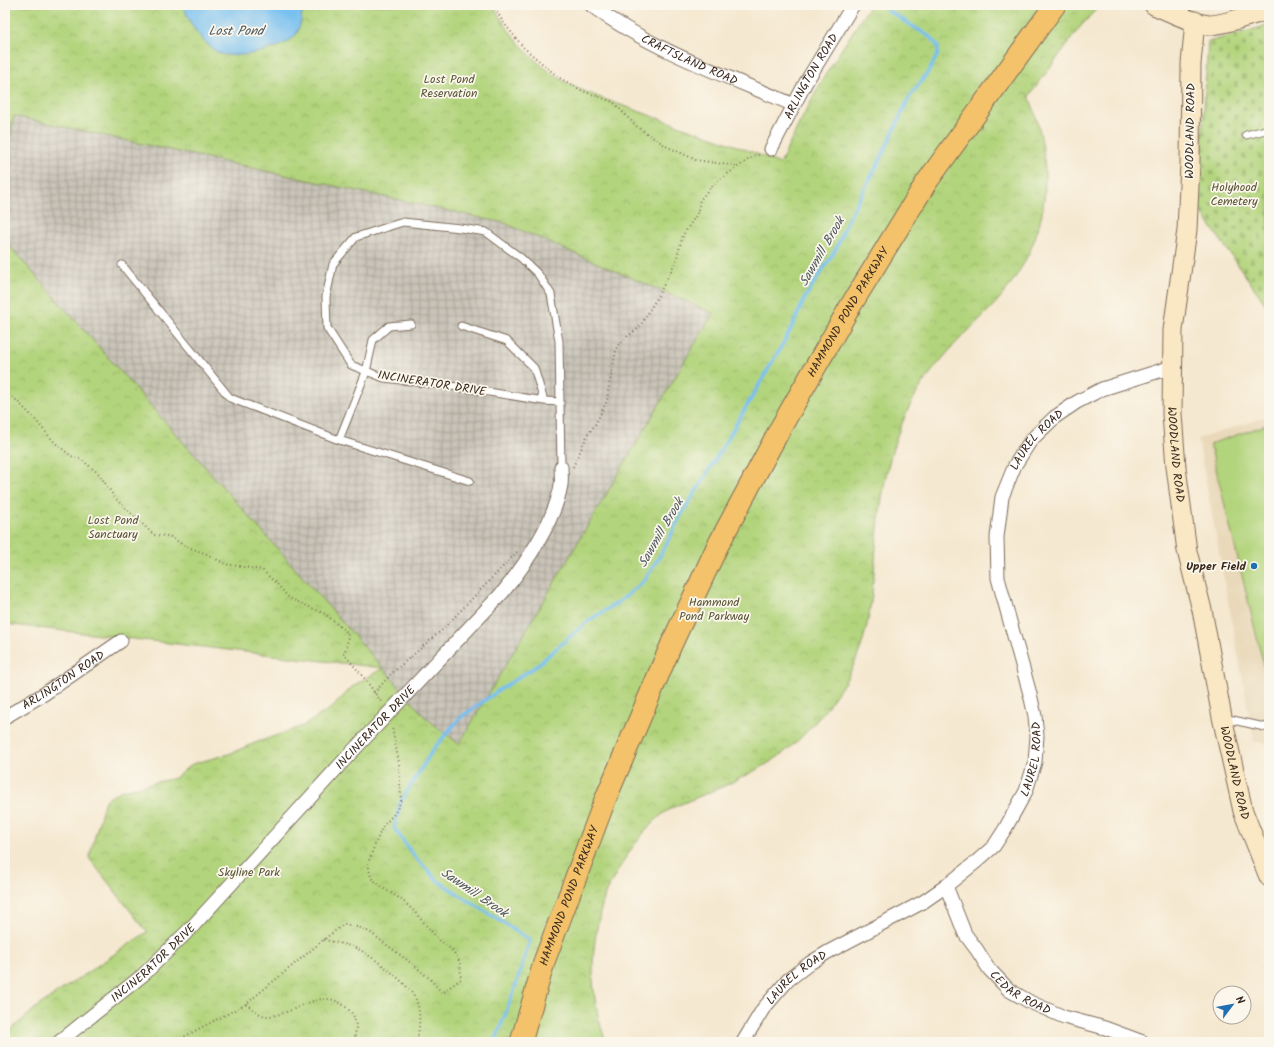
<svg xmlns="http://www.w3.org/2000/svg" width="1274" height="1047" viewBox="0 0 1274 1047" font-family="Kalam,sans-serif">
<defs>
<pattern id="industrial-grid" width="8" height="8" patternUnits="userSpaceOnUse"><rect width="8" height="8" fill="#c9c3b8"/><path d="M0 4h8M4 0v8" fill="none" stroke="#a49f95"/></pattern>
<pattern id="cemetery-stones" width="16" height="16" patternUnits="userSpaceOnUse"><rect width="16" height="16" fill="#b2d47c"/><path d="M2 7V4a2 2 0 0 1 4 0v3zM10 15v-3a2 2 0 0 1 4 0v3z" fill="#9ab66b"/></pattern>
<pattern id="park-crowns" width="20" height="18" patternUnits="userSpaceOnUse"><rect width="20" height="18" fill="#b2d47c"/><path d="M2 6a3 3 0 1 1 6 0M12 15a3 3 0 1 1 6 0" fill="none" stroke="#9ab66b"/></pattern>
</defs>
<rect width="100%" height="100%" fill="#fbf7ec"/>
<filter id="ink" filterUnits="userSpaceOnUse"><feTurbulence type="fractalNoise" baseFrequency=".025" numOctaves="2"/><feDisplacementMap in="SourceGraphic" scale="8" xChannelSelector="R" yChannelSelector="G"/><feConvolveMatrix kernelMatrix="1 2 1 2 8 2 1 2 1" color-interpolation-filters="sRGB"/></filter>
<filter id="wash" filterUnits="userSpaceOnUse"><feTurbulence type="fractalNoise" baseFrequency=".012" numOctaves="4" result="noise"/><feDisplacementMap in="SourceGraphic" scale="16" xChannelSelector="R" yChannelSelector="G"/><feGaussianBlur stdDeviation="0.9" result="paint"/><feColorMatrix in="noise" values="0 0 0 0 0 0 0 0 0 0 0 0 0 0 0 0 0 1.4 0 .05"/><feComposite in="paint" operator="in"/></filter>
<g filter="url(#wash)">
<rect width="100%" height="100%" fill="#f5e8d0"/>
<path fill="#e9d9ba" d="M1269 416V745L1254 741 1198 439Z"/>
<path fill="url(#industrial-grid)" d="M14 115 504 223 713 313 459 744 425 717 383 668 5 241V155Z"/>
<path fill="url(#cemetery-stones)" stroke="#767f4d" d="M1269 25V309L1198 208 1208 42Z"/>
<path fill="url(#park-crowns)" stroke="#767f4d" d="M5 5H493C513 42 544 75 584 91 604 100 625 106 646 114 691 130 737 144 780 164L798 126 824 77 870 5H1100L1080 27 1029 96C1045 137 1051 186 1038 229 1029 259 1011 288 989 310 973 327 956 341 942 359 926 377 912 398 903 421 886 460 880 504 876 547 872 600 870 647 838 692 819 720 796 747 767 764 753 772 737 780 722 787 710 792 698 797 686 802 681 804 675 806 670 809 658 816 647 829 638 840 627 854 619 868 611 883 608 888 605 893 604 898 590 947 588 994 606 1042H5V1035L38 1006 147 932 89 858 105 800 122 790 175 778 192 764 229 754 255 743 303 726 333 707 353 686 383 668 5 624V241L383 668 425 717 459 744 713 313 504 223 14 116 5 155Z"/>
<path fill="#b2d47c" stroke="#767f4d" d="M1269 424V687L1210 444Z"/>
<path fill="#78c0f0" stroke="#5a7587" d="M183 5H302C303 14 300 31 294 37 281 50 235 60 218 53 216 52 213 49 211 47 197 36 189 22 183 5Z"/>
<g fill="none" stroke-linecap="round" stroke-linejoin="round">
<path stroke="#78c0f0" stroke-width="3.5" d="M495 1042 516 985 530 940 438 881 414 856 394 828 401 801 434 748 460 718 499 690 535 667 588 621 620 601 644 581 661 554 681 515 705 477 755 392 790 331 806 296 836 249 849 217 879 162 909 98 928 72 938 54V46L930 37 887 10"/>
</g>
</g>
<g filter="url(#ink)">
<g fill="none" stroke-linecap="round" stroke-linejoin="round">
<defs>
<path id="lane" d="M1246 135 1269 129
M122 265 230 398 339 440
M411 324 389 326 373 340 366 372 339 440 470 481
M461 326 507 341 534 368 544 401
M560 402 544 401 458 387 384 378 351 365 327 328 326 297 333 264 356 237 403 222 460 228 486 232 521 258 538 274 551 294 559 341 561 467
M1224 718 1269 728"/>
<g id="street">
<path id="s1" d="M591 5C649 49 727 76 794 105"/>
<path id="s2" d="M771 149 806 82 853 5"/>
<path id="s3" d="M5 717 44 694 121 641"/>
<path id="s4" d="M946 886 965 934 977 950 989 969 1009 990 1030 1002 1064 1017 1105 1028 1143 1042"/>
<path id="s5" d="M59 1042 143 975 192 927 348 756 503 592C525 565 555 521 561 485 562 479 561 473 561 467"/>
<path id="s6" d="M743 1042 763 1009 788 980 810 963 828 952 923 902 946 886 976 862 994 846 1005 829 1026 791 1035 762 1037 736 1035 716 1030 694 998 578 997 537 1002 497 1015 465 1031 440 1055 417 1077 402 1102 389 1172 367"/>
</g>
<g id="secondary">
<path d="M1154 5C1168 11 1194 24 1209 25 1224 25 1254 14 1269 10"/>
<path id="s7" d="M1195 21 1191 64 1190 163 1187 230 1173 330 1172 414 1176 467 1187 551 1202 610 1222 717 1243 811 1269 877"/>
</g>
<g id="primary">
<path id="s8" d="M521 1042 545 959 605 800 672 643 717 547 781 427 851 305 926 183 1055 5"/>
</g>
</defs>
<use href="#lane" stroke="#7c6c5c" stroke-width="9"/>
<use href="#street" stroke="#7c6c5c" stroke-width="15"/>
<use href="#secondary" stroke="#7c6c5c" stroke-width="21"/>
<use href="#primary" stroke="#7c6c5c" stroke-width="23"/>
<path stroke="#7c6c5c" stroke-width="2" stroke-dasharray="1 3" stroke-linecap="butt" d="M493 5 503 22 523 47 558 77 583 91 613 102 636 126 666 146 696 160 736 166
M5 394 15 399 32 416 55 443 71 456 81 459 99 474 115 498 154 535 169 536 185 546 207 554 225 564 262 570 277 584 289 598 325 614 348 633 347 645 344 654 365 679 382 703
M573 467 588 434 595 425 607 401 608 391 617 346 628 336 639 328 658 296 676 261 683 235 697 214 700 200 710 188 723 177 754 156 761 154
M374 693 392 673 442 630 517 552
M324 940C336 942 349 945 360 950 376 959 411 985 417 1002 421 1015 419 1029 417 1042
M246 1004C252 1008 260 1016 267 1016 297 1016 322 982 349 1010 358 1019 357 1031 353 1042
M174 1042 246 1004 321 942 340 927 345 924 361 928 371 933 415 966 432 981 442 993 461 979 460 962 452 950 438 939 413 910 402 900 383 888 371 878 368 863 374 847 383 826 395 813 401 801 399 763 392 727"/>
<use href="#lane" stroke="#fff" stroke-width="7"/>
<use href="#street" stroke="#fff" stroke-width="13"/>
<use href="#secondary" stroke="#fae7c3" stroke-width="19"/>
<use href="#primary" stroke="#f3c26a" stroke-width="21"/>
</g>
</g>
<circle fill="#1f6fb2" stroke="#fbf7ec" stroke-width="1.5" cx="1254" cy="566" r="4"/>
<g text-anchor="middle" stroke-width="3.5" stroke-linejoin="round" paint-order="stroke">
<g font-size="12" fill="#3b2a1e" stroke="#fbf7ec">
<text dy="4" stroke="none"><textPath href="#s1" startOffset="113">CRAFTSLAND ROAD</textPath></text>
<text dy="4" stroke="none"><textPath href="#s2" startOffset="83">ARLINGTON ROAD</textPath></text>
<text transform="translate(1190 131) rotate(-89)" y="4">WOODLAND ROAD</text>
<text dy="4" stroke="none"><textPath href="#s8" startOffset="802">HAMMOND POND PARKWAY</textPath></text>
<text transform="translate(432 383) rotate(9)" y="4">INCINERATOR DRIVE</text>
<text dy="4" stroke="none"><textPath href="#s6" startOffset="756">LAUREL ROAD</textPath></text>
<text dy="4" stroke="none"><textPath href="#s7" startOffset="435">WOODLAND ROAD</textPath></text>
<text dy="4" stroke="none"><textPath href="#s3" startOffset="69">ARLINGTON ROAD</textPath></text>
<text dy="4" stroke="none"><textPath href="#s5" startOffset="447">INCINERATOR DRIVE</textPath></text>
<text dy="4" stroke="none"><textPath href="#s6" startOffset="420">LAUREL ROAD</textPath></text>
<text dy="4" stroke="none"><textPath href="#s7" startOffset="759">WOODLAND ROAD</textPath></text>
<text dy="4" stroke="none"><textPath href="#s8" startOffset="154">HAMMOND POND PARKWAY</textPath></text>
<text dy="4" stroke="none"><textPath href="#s5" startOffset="123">INCINERATOR DRIVE</textPath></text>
<text dy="4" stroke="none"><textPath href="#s6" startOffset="85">LAUREL ROAD</textPath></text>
<text dy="4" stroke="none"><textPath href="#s4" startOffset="134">CEDAR ROAD</textPath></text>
</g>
<g font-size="12" fill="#595436" stroke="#fbf7ec">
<text x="449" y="83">Lost Pond<tspan x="449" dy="14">Reservation</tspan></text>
<text x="1234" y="191">Holyhood<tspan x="1234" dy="14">Cemetery</tspan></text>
<text x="113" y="524">Lost Pond<tspan x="113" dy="14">Sanctuary</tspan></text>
<text x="714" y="606">Hammond<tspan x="714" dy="14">Pond Parkway</tspan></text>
<text x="249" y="876">Skyline Park</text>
</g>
<g font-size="12" font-weight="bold" fill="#3b2a1e" stroke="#fbf7ec" text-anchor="end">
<text x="1246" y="570">Upper Field</text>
</g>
<g font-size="13" font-style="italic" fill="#4d575d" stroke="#fbf7ec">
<text x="236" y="35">Lost Pond</text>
<text transform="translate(821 251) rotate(-60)" y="5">Sawmill Brook</text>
<text transform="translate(660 532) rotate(-60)" y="5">Sawmill Brook</text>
<text transform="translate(475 892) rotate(34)" y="5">Sawmill Brook</text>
</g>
</g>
<rect width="1274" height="1047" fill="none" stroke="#fbf7ec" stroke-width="20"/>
<g transform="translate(1232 1005) rotate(58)"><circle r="19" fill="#fbf7ec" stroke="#aea59a"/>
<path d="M0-3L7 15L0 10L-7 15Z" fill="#1f6fb2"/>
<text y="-6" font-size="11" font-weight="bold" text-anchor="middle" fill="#3b2a1e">N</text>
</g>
</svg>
